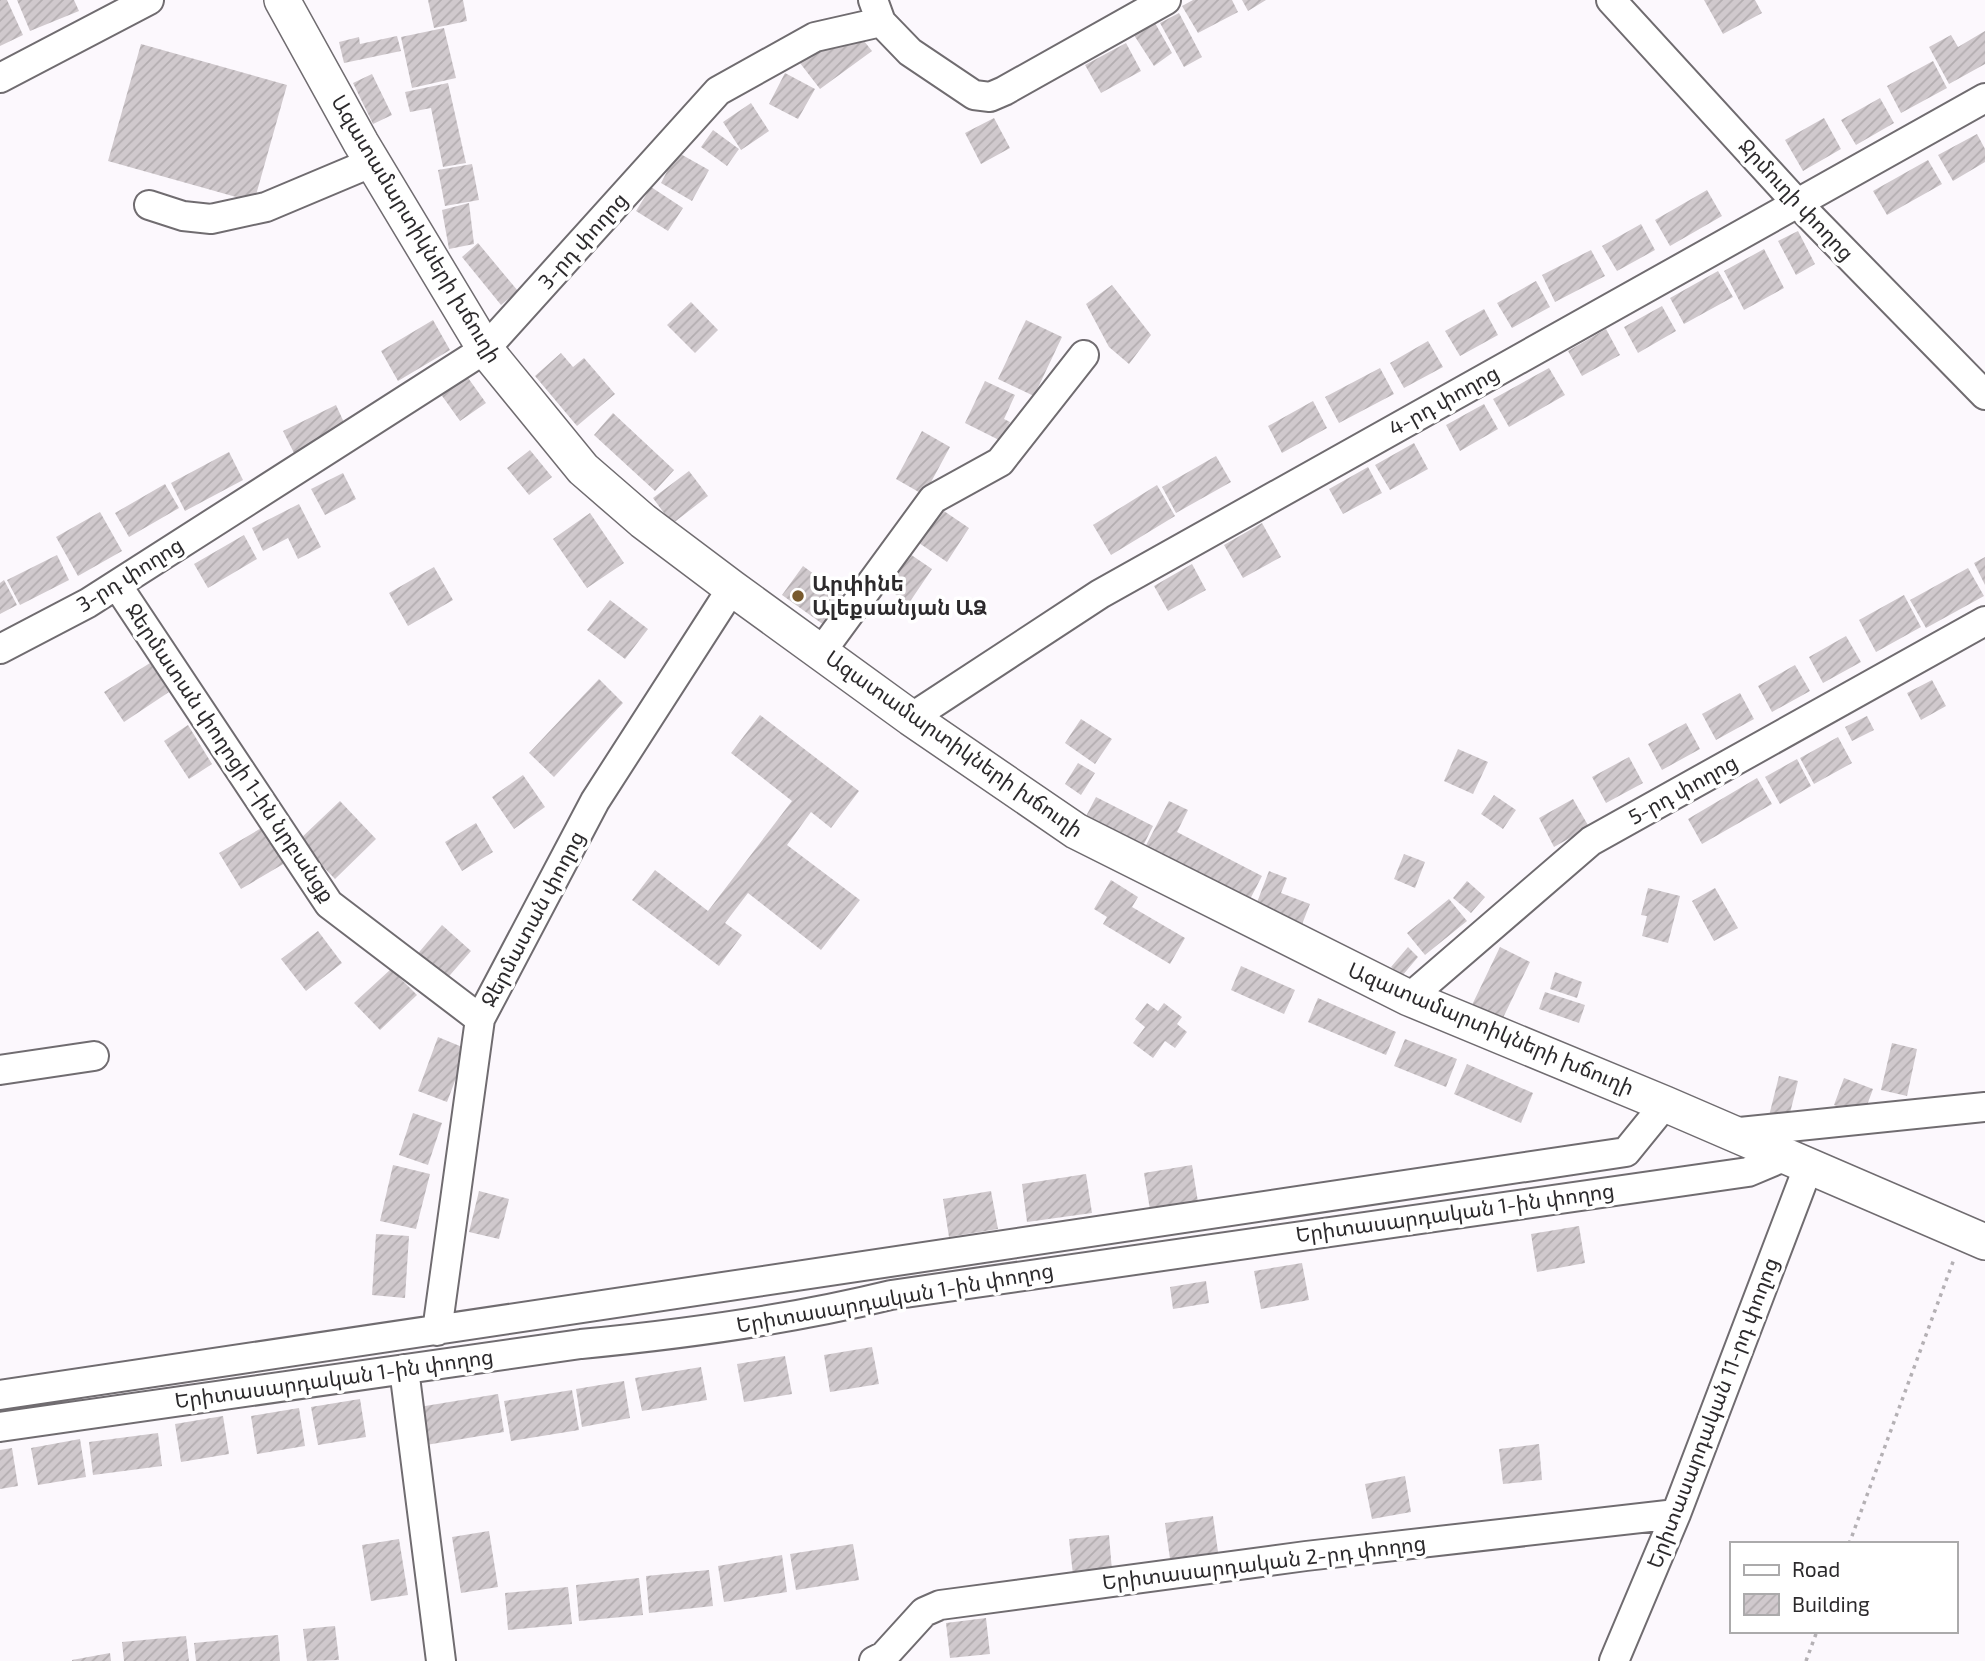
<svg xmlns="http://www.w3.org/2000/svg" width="1985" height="1661" viewBox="0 0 1985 1661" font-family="'Exo 2','Noto Sans Armenian',sans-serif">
<defs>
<pattern id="building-hatch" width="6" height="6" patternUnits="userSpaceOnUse" patternTransform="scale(1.75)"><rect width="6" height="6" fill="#d0c9cd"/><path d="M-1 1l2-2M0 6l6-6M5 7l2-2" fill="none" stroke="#b3adb0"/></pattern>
</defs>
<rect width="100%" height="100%" fill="#fcf8fd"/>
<path fill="url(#building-hatch)" d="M0 0H7L23 35 0 46Z
M17 0H74L79 11 30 31Z
M428 0H463L467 21 434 28Z
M1193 0H1232L1238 12 1198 33 1182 6Z
M1242 0H1266L1248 11Z
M1704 0H1755L1762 13 1723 34Z
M1179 13 1202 57 1184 67 1160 23Z
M1151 16 1172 53 1154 66 1130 29Z
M444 28 456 78 412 88 401 37Z
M1985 31V64L1949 84 1929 47 1951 35 1958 47Z
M397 36 401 51 344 63 339 42 359 37 360 44Z
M860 36 872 51 820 89 800 63 824 44Z
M1126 43 1141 71 1101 93 1085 65Z
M141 44 287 85 254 202 108 161Z
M1933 61 1947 88 1901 113 1887 86Z
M785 73 815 89 798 119 769 104Z
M372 74 392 115 373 124 353 83Z
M448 83 466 163 443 167 431 108 410 112 405 92Z
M1880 98 1894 123 1856 145 1841 120Z
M751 103 769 131 741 150 723 122Z
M994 118 1010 148 981 164 965 133Z
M1824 118 1841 149 1803 171 1785 140Z
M713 130 739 149 727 166 701 147Z
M1977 134 1985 149V162L1953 181 1938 155Z
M677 152 709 170 692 201 661 183Z
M1928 160 1942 184 1887 215 1873 191Z
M472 164 479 200 445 206 438 170Z
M651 187 683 208 668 231 636 211Z
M1707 190 1722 216 1670 246 1655 220Z
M469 203 474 244 449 249 442 210Z
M1641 224 1655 250 1617 271 1602 246Z
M1798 231 1815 264 1796 275 1778 241Z
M478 243 518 291 501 305 462 257Z
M1764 249 1784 288 1744 310 1724 271Z
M1591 250 1605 276 1555 302 1542 275Z
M1718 271 1733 297 1684 324 1670 298Z
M1536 281 1550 307 1512 328 1497 303Z
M1112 285 1151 335 1129 364 1109 347 1086 304Z
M691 302 718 330 695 353 667 325Z
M1662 306 1676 331 1638 353 1624 327Z
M1484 309 1498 335 1460 356 1445 331Z
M433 320 450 350 398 381 381 351Z
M1026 320 1062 337 1034 396 998 379Z
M1606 329 1620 355 1582 376 1568 351Z
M1428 341 1443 367 1404 388 1390 363Z
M561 353 573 367 584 358 615 394 577 426 535 376Z
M1380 368 1394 394 1339 423 1325 397Z
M1549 368 1565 395 1509 427 1493 399Z
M466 375 486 403 460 421 440 393Z
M985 381 1015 395 1004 419 1010 422 1001 441 965 423Z
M1313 401 1327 428 1282 453 1268 426Z
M1484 404 1498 429 1460 451 1446 425Z
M336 405 347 429 295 455 283 431Z
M613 413 674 470 655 491 594 435Z
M922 431 950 447 924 495 896 479Z
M1414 443 1428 469 1390 490 1375 465Z
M530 450 552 477 529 495 507 468Z
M229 452 243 480 185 511 171 483Z
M1216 456 1231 482 1176 513 1162 487Z
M1368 467 1382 493 1343 514 1329 489Z
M689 471 708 496 672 524 653 498Z
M343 473 356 499 325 515 311 489Z
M165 484 179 508 129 537 115 513Z
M1157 485 1175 516 1111 555 1093 525Z
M299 504 321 547 298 559 288 538 263 551 252 528Z
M941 509 969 528 947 562 919 543Z
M100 512 122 551 78 576 56 537Z
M590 513 624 563 587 588 553 539Z
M1262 523 1281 557 1243 578 1224 545Z
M244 535 257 559 208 588 194 564Z
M904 550 932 569 909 603 881 585Z
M57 555 69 580 20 605 7 580Z
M1985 557V585L1974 563Z
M1192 564 1206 590 1168 611 1154 586Z
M803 566 845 597 824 625 782 595Z
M434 567 453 600 408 626 389 593Z
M1968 568 1984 596 1926 628 1910 600Z
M4 580 17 605 0 614V583Z
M1904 595 1921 627 1876 652 1859 620Z
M610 600 648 629 625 659 587 630Z
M1846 636 1861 662 1823 683 1809 657Z
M150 663 169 692 124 722 104 692Z
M1795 665 1810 691 1772 712 1758 686Z
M599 679 623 703 554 777 529 753Z
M1932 680 1946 706 1921 720 1907 693Z
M1740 693 1754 719 1716 740 1702 714Z
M760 715 859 791 831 828 811 812 787 845 860 900 821 950 748 893 725 923 742 935 719 966 632 900 655 870 708 911 792 801 731 753Z
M1867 716 1874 730 1852 741 1845 727Z
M1081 719 1112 739 1095 764 1065 743Z
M1686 723 1700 749 1662 770 1648 744Z
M188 725 212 764 189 779 164 741Z
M1838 737 1852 763 1814 784 1800 758Z
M1458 749 1488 762 1473 794 1444 781Z
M1629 757 1643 783 1606 803 1592 777Z
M1797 759 1811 786 1780 804 1765 777Z
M1078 763 1095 773 1081 795 1065 784Z
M523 775 545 807 514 829 492 797Z
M1757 778 1772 804 1702 844 1688 819Z
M1494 795 1516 810 1503 829 1481 814Z
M1096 797 1153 826 1141 850 1084 820Z
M1573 799 1589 827 1554 847 1539 818Z
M340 801 376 839 335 879 298 841Z
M1169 801 1188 810 1177 832 1262 876 1246 907 1142 853Z
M476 823 493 852 462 871 445 842Z
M263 827 285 863 241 889 219 853Z
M1404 854 1425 862 1415 888 1394 879Z
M1269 871 1287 878 1281 893 1310 904 1299 932 1253 913Z
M1111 880 1138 897 1132 907 1185 938 1170 964 1103 924 1107 917 1094 909Z
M1467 881 1485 897 1471 913 1453 898Z
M1648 888 1680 896 1668 943 1642 936 1647 916 1641 915Z
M1715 888 1738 928 1714 941 1692 901Z
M1449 899 1467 921 1425 955 1407 933Z
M442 925 471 951 444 982 415 957Z
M318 931 342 963 306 991 281 959Z
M1408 947 1418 957 1402 976 1391 967Z
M1500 947 1530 962 1502 1020 1472 1005Z
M1241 966 1295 990 1284 1014 1231 990Z
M391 969 417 995 380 1030 354 1003Z
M1555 972 1582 982 1577 998 1550 989Z
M1545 992 1585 1005 1579 1023 1539 1009Z
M1318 998 1396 1032 1386 1055 1308 1022Z
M1147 1003 1158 1011 1164 1003 1182 1017 1177 1024 1187 1032 1175 1048 1165 1041 1153 1058 1133 1043 1145 1027 1135 1019Z
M438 1037 467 1049 447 1102 418 1091Z
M1405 1039 1457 1059 1446 1087 1394 1066Z
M1892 1043 1917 1049 1907 1096 1881 1090Z
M1467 1064 1533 1093 1521 1123 1454 1094Z
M1779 1076 1798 1081 1787 1125 1768 1120Z
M1844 1078 1873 1089 1863 1116 1834 1105Z
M413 1113 442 1123 428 1165 399 1155Z
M393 1165 430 1174 416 1229 380 1221Z
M1192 1165 1198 1202 1150 1210 1144 1173Z
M1086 1174 1092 1213 1027 1222 1022 1184Z
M479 1191 509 1199 499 1239 469 1232Z
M991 1191 998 1229 949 1237 943 1199Z
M1579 1226 1585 1263 1537 1272 1531 1234Z
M376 1234 409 1236 405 1298 372 1295Z
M1302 1263 1309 1300 1261 1309 1254 1271Z
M1206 1281 1209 1303 1173 1309 1170 1287Z
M872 1347 879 1384 830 1392 824 1355Z
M785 1356 792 1394 744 1402 737 1364Z
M701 1367 707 1400 642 1411 635 1378Z
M624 1381 630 1418 582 1427 576 1389Z
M572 1390 579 1430 511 1441 504 1401Z
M498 1394 504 1432 426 1445 419 1407Z
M360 1399 366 1437 318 1445 311 1407Z
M299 1408 305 1446 257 1454 251 1416Z
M223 1416 229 1454 181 1462 175 1424Z
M158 1433 162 1466 93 1475 89 1442Z
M80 1439 86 1477 38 1485 31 1448Z
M1539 1444 1542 1480 1503 1484 1499 1449Z
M12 1448 18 1486 0 1489V1450Z
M1405 1476 1411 1512 1372 1519 1365 1484Z
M1213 1516 1218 1552 1170 1559 1165 1523Z
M489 1531 498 1587 461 1593 452 1537Z
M1109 1535 1112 1571 1073 1575 1069 1539Z
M399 1539 408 1595 371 1601 362 1545Z
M853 1544 859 1580 796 1590 790 1554Z
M782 1555 787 1592 724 1602 718 1566Z
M709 1570 713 1606 649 1613 646 1576Z
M639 1578 643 1615 579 1621 576 1585Z
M568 1587 572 1624 508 1630 505 1593Z
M986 1618 990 1654 950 1658 946 1623Z
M335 1626 339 1660 307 1661 303 1629Z
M278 1635 280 1661H196L194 1643Z
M186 1636 189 1661H124L122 1642Z
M110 1653 111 1661H72V1660Z"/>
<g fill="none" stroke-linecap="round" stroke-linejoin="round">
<defs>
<path id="minor" d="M873 0 881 22 910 52 974 95 990 97 1004 91 1166 0
M1611 0 1797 203 1985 395
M0 78 149 0
M149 205 183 216 211 219 266 207 373 162
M117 585 329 904 480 1019
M0 649 88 603 485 349 718 91 815 37 881 22
M821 652 933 499 1000 462 1084 355
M911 718 1100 594 1985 98
M1409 998 1591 841 1985 621
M0 1070 94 1056
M1730 1133 1985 1107
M437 1331 480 1019 595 801 732 588
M404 1369 441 1661
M0 1395 1626 1152 1665 1104
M0 1427 581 1344C686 1334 789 1320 891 1295L1748 1172 1786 1156
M874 1661 884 1656 924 1612 940 1605 1306 1556 1676 1514
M1614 1661 1676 1514 1809 1165"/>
<path id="major" d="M282 0 361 143 485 349 583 469 643 521 732 588 911 718 1076 831 1409 998 1665 1104 1985 1242"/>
</defs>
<use href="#minor" stroke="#706c70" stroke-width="32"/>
<use href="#major" stroke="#706c70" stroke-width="38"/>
<path stroke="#b4b0b4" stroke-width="3.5" stroke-dasharray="3.5 5" stroke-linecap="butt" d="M1849 1544 1954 1259
M1806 1661 1817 1631"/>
<use href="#minor" stroke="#fff" stroke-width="28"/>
<use href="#major" stroke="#fff" stroke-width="35"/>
</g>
<circle fill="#785a2e" stroke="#fff" stroke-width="2.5" cx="798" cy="596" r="7"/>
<g text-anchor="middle" stroke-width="7" stroke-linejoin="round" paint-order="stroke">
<g font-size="21" fill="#2c2a2c" stroke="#fff">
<text transform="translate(1796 200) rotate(47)" y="7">Ջրմուղի փողոց</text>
<text transform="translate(416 229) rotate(59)" y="7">Ազատամարտիկների խճուղի</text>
<text transform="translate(583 241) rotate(-48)" y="7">3-րդ փողոց</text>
<text transform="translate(1444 401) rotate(-29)" y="7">4-րդ փողոց</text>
<text transform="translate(130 575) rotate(-32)" y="7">3-րդ փողոց</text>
<text transform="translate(954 744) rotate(35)" y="7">Ազատամարտիկների խճուղի</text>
<text transform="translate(230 753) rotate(56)" y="7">Ջերմատան փողոցի 1-ին նրբանցք</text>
<text transform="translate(1683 790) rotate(-29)" y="7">5-րդ փողոց</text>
<text transform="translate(533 919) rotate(-62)" y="7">Ջերմատան փողոց</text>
<text transform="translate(1491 1029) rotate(23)" y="7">Ազատամարտիկների խճուղի</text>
<text transform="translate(1455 1213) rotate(-8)" y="7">Երիտասարդական 1-ին փողոց</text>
<text transform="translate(895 1298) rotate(-10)" y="7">Երիտասարդական 1-ին փողոց</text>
<text transform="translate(334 1379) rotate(-8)" y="7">Երիտասարդական 1-ին փողոց</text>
<text transform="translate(1713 1413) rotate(-69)" y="7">Երիտասարդական 11-րդ փողոց</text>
<text transform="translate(1264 1563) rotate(-7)" y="7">Երիտասարդական 2-րդ փողոց</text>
</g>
<g font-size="21" font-weight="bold" fill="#2c2a2c" stroke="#fff" text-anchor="start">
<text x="812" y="591">Արփինե<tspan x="812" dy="24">Ալեքսանյան ԱՁ</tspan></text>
</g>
</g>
<rect x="1730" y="1542" width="228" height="91" fill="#ffffff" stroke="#abaaab" stroke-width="2"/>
<rect x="1744" y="1565" width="35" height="10" fill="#ffffff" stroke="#abaaab" stroke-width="2"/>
<text x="1792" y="1577" font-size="21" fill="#2c2a2c">Road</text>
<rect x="1744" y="1594" width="35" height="21" fill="url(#building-hatch)" stroke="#abaaab" stroke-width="2"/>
<text x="1792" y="1612" font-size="21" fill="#2c2a2c">Building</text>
</svg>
